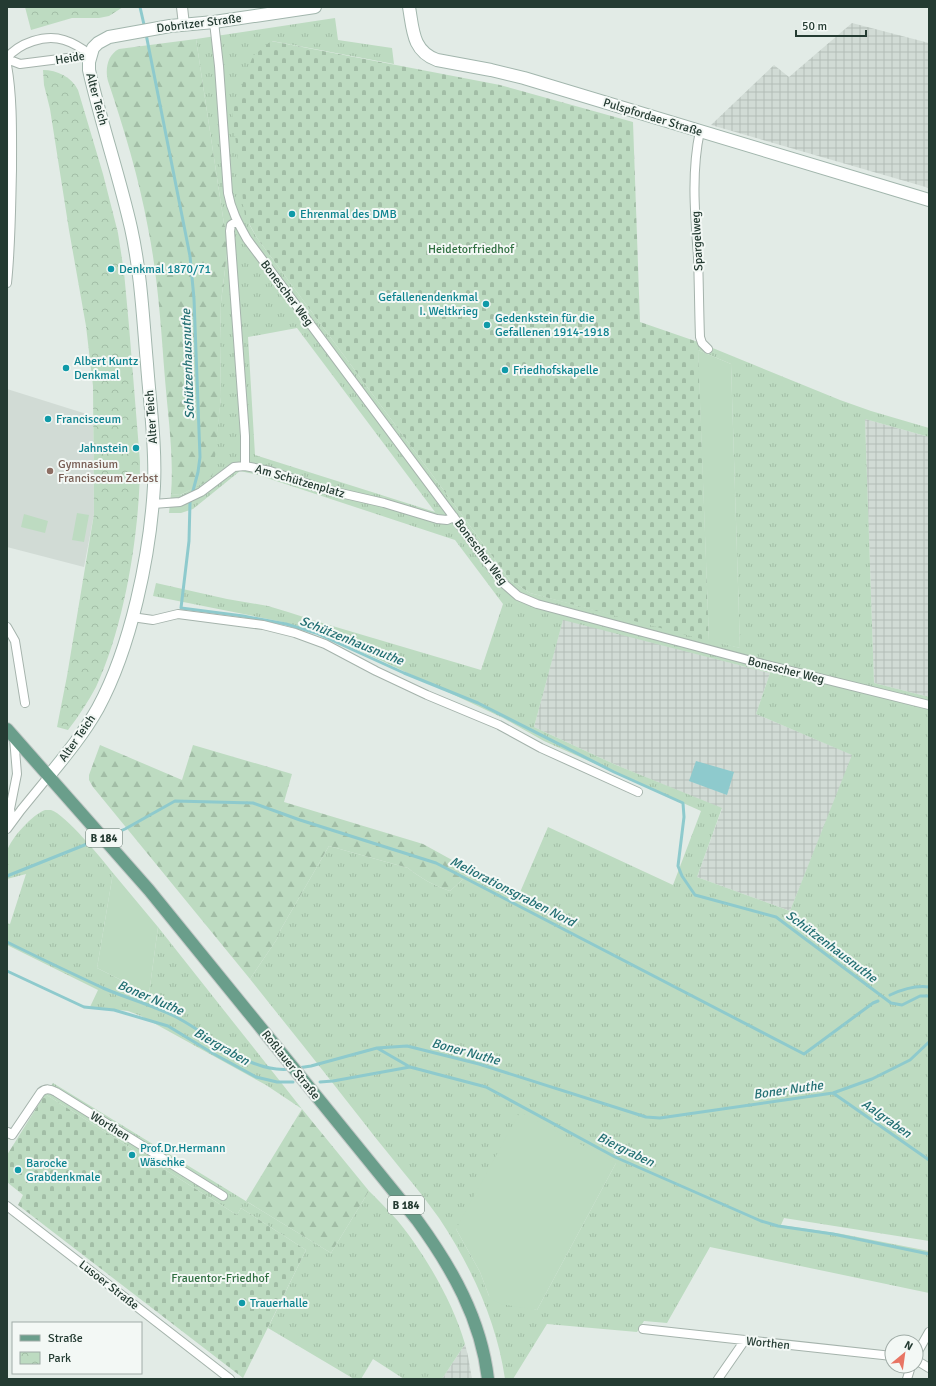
<svg xmlns="http://www.w3.org/2000/svg" width="936" height="1386" viewBox="0 0 936 1386" font-family="Signika,sans-serif">
<defs>
<pattern id="industrial-grid" width="8" height="8" patternUnits="userSpaceOnUse"><rect width="8" height="8" fill="#d1dbd5"/><path d="M0 4h8M4 0v8" fill="none" stroke="#b3bdb7"/></pattern>
<pattern id="grass-tufts" width="24" height="20" patternUnits="userSpaceOnUse"><rect width="24" height="20" fill="#bddbc1"/><path d="M3 7l-1-3M5 7V3M7 7l1-3M15 17l-1-3M17 17v-4M19 17l1-3" fill="none" stroke="#a2bda6"/></pattern>
<pattern id="forest-firs" width="22" height="20" patternUnits="userSpaceOnUse"><rect width="22" height="20" fill="#bddbc1"/><path d="M5 1l3.5 6h-7zM16 11l3.5 6h-7z" fill="#a2bda6"/></pattern>
<pattern id="cemetery-stones" width="16" height="16" patternUnits="userSpaceOnUse"><rect width="16" height="16" fill="#bddbc1"/><path d="M2 7V4a2 2 0 0 1 4 0v3zM10 15v-3a2 2 0 0 1 4 0v3z" fill="#a2bda6"/></pattern>
<pattern id="park-crowns" width="20" height="18" patternUnits="userSpaceOnUse"><rect width="20" height="18" fill="#bddbc1"/><path d="M2 6a3 3 0 1 1 6 0M12 15a3 3 0 1 1 6 0" fill="none" stroke="#a2bda6"/></pattern>
</defs>
<rect width="100%" height="100%" fill="#e2ebe6"/>
<path fill="#d1dbd5" d="M7 389 93 416 94 514 84 567 7 547Z"/>
<path fill="url(#industrial-grid)" d="M852 23 929 43V188L711 125 774 65 789 77Z
M865 419 929 437V697L874 683Z
M563 619 770 673 756 714 853 755 790 911 697 877 722 809 616 765 534 727Z
M465 1344 468 1356 472 1379H442Z"/>
<path fill="url(#grass-tufts)" fill-rule="evenodd" d="M335 18 338 40 392 48 394 64 272 41 249 224 257 238 510 580 530 593 740 648 731 364 698 350V342L840 400 871 411 929 428V437L865 419 874 683 929 697V1241L784 1218 781 1225 842 1234 929 1251V1293L710 1247 667 1323 644 1321 637 1332 547 1324 513 1379H505C497 1322 471 1266 439 1218 417 1187 391 1158 368 1128 329 1078 289 1028 250 979L277 939 281 929 329 846 408 868C420 878 435 886 450 891L472 871 518 897 548 827 673 885 701 811 544 741 503 718 380 660 328 637 283 622 153 596 156 583 227 599 268 606 288 612 319 622 481 670 503 604 455 540 258 475 240 471 193 509 181 513H169L171 494 181 495 212 477 221 397 220 341 221 302 229 237 224 224 196 39ZM297 328 435 512 255 455 248 337ZM563 620 770 673 756 714 852 755 790 911 697 877 722 808 616 765 534 727ZM616 1163 537 1310 489 1296 480 1272 456 1229Z
M45 810C47 810 49 810 51 810 65 814 103 860 113 873L97 968 149 994 158 927 302 1109 266 1085 141 1016 128 1011 90 1007 98 990 7 945V923L10 924 26 874 7 879C7 871 5 859 7 851 11 838 33 814 45 810Z
M53 1083 331 1253 369 1191C379 1201 388 1210 397 1220 425 1254 453 1302 465 1344L442 1379H404L373 1359 361 1379H354L268 1328 306 1250 241 1208 237 1215 45 1094Z"/>
<path fill="url(#forest-firs)" d="M196 39 224 224 229 237 221 302 220 341 221 397 214 467 212 477 208 481 180 495 171 494C174 456 168 417 165 379 161 328 158 277 148 228 139 178 124 129 108 81 105 70 107 55 119 49Z
M100 745 182 780 193 745 292 774 284 802 423 844 472 871 450 891C435 886 420 878 408 868L329 846 281 929 277 939 250 979 93 787 89 780V775Z
M302 1109 369 1191 331 1253 246 1201Z"/>
<path fill="url(#cemetery-stones)" d="M271 41 500 85 633 122 640 322 698 342 709 641 530 593 510 580 257 238 245 216 232 111 253 56Z
M45 1094 237 1215 241 1208 306 1250 243 1378 18 1205 23 1195 7 1182V1155Z"/>
<path fill="url(#park-crowns)" d="M25 7H123L109 16 99 18H72L31 30Z
M43 70C57 70 72 77 78 90L103 174 118 233 124 272 129 326 140 462C140 530 125 625 96 687 88 702 78 717 68 730L57 727 67 676 94 514 93 386 86 326 69 230 50 109 44 85Z"/>
<path fill="#bddbc1" d="M698 350 731 364 740 648 709 641Z
M77 513 89 515 84 542 72 540Z
M24 514 48 521 45 533 21 527Z
M113 873 158 927 149 994 97 968Z
M520 1112 616 1163 537 1310 501 1304 493 1300 489 1296 480 1272 456 1229Z"/>
<path fill="#8ecacd" d="M696 761 734 772 727 795 689 781Z"/>
<g fill="none" stroke-linecap="round" stroke-linejoin="round">
<path stroke="#8ecacd" stroke-width="3" d="M140 7 145 29
M146 34 190 256 194 299 200 457 198 472 190 502 189 541 181 608 243 616 286 624 316 633 404 673 478 703 614 772 683 803 684 817 678 866 682 876 695 895 776 917 891 1003 902 1005 920 996H929
M116 833 125 829 175 801 253 803 300 820 436 863 804 1054 873 1003 878 1001
M7 876 92 842
M7 942C39 958 71 973 103 988 126 998 152 1005 174 1016 211 1034 247 1074 291 1069
M7 971 84 1007 114 1010 168 1026 214 1054 256 1077 277 1082H293
M890 995C903 989 915 985 929 987
M377 1048 410 1067
M298 1068 311 1066 377 1048 407 1046 479 1064 646 1117 660 1118 833 1093 872 1079 910 1060 929 1042
M320 1082 333 1081 410 1067 486 1087 615 1157 761 1221 778 1226 833 1234 929 1254
M833 1093 929 1160"/>
<defs>
<path id="minor" d="M214 22 219 66 228 193C231 210 238 223 247 239L502 582 518 596 537 604 763 664 929 705
M7 58C19 43 45 34 64 40 74 43 83 49 91 55
M7 59 20 64 91 55
M7 65C13 99 12 135 12 170 11 208 11 245 7 283
M700 131C691 172 695 216 698 257 699 284 699 310 700 337L702 343 708 349
M237 221 231 225 230 231 245 436V466
M153 504 180 502 201 492 234 467 245 466 270 471 323 489 384 503 437 519 447 520 454 517
M132 617 153 620 178 614 263 625 295 633 325 644 376 671 427 695 499 725 541 748 638 792
M7 627 15 641 25 703
M12 821 10 809 17 774 14 738
M7 829 21 810 48 777
M7 1134 8 1132 12 1135 41 1092C46 1088 50 1089 56 1092L223 1196
M7 1206 230 1379
M643 1329 892 1356
M916 1355 929 1332
M916 1360 929 1368
M718 1379 745 1340
M907 1379 911 1366"/>
<path id="tertiary" d="M182 7 184 25"/>
<path id="secondary" d="M409 7C413 29 412 51 437 60L491 70 524 78 929 200
M48 777C66 755 84 733 98 708 131 647 150 556 154 486 156 446 150 405 147 364 143 319 141 273 131 228 119 175 101 123 89 70V62L93 48 98 43 109 37 170 26 214 22 315 7"/>
<path id="primary" d="M7 729 149 890 417 1220C452 1268 481 1319 488 1379"/>
</defs>
<use href="#minor" stroke="#a5b3ac" stroke-width="10"/>
<use href="#tertiary" stroke="#a5b3ac" stroke-width="12"/>
<use href="#secondary" stroke="#a2b6ad" stroke-width="14"/>
<use href="#primary" stroke="#c2c8c6" stroke-width="14"/>
<use href="#minor" stroke="#fff" stroke-width="8"/>
<use href="#tertiary" stroke="#fff" stroke-width="10"/>
<use href="#secondary" stroke="#fff" stroke-width="12"/>
<use href="#primary" stroke="#6a9e8b" stroke-width="12"/>
</g>
<g fill="#0f9aa8" stroke="#f3f8f5" stroke-width="1.5">
<circle cx="292" cy="214" r="4"/>
<circle cx="111" cy="269" r="4"/>
<circle cx="486" cy="304" r="4"/>
<circle cx="487" cy="325" r="4"/>
<circle cx="66" cy="368" r="4"/>
<circle cx="505" cy="370" r="4"/>
<circle cx="48" cy="419" r="4"/>
<circle cx="136" cy="448" r="4"/>
<circle cx="132" cy="1155" r="4"/>
<circle cx="18" cy="1170" r="4"/>
<circle cx="242" cy="1303" r="4"/>
</g>
<circle fill="#8d6e63" stroke="#f3f8f5" stroke-width="1.5" cx="50" cy="471" r="4"/>
<g text-anchor="middle" stroke-width="4" stroke-linejoin="round" paint-order="stroke">
<g fill="#f3f8f5" stroke="#62746c" stroke-width="1">
<rect x="86" y="829" width="36" height="18" rx="3"/>
<rect x="388" y="1196" width="36" height="18" rx="3"/>
</g>
<g font-size="11" font-weight="bold" fill="#243b32">
<text x="104" y="842">B 184</text>
<text x="406" y="1209">B 184</text>
</g>
<g font-size="12" fill="#243b32" stroke="#f3f8f5">
<text transform="translate(199 23) rotate(-7)" y="4">Dobritzer Straße</text>
<text transform="translate(70 58) rotate(-9)" y="4">Heide</text>
<text transform="translate(97 99) rotate(75)" y="4">Alter Teich</text>
<text transform="translate(653 117) rotate(17)" y="4">Pulspfordaer Straße</text>
<text transform="translate(697 241) rotate(-93)" y="4">Spargelweg</text>
<text transform="translate(287 293) rotate(53)" y="4">Bonescher Weg</text>
<text transform="translate(151 417) rotate(-94)" y="4">Alter Teich</text>
<text transform="translate(300 481) rotate(16)" y="4">Am Schützenplatz</text>
<text transform="translate(481 552) rotate(53)" y="4">Bonescher Weg</text>
<text transform="translate(786 670) rotate(14)" y="4">Bonescher Weg</text>
<text transform="translate(77 738) rotate(-55)" y="4">Alter Teich</text>
<text transform="translate(291 1065) rotate(51)" y="4">Roßlauer Straße</text>
<text transform="translate(110 1126) rotate(32)" y="4">Worthen</text>
<text transform="translate(109 1285) rotate(38)" y="4">Lusoer Straße</text>
<text transform="translate(768 1343) rotate(6)" y="4">Worthen</text>
</g>
<g font-size="12" fill="#0d838f" stroke="#f3f8f5" text-anchor="start">
<text x="300" y="218">Ehrenmal des DMB</text>
<text x="119" y="273">Denkmal 1870/71</text>
<text x="478" y="301" text-anchor="end">Gefallenendenkmal<tspan x="478" dy="14">I. Weltkrieg</tspan></text>
<text x="495" y="322">Gedenkstein für die<tspan x="495" dy="14">Gefallenen 1914-1918</tspan></text>
<text x="74" y="365">Albert Kuntz<tspan x="74" dy="14">Denkmal</tspan></text>
<text x="513" y="374">Friedhofskapelle</text>
<text x="56" y="423">Francisceum</text>
<text x="128" y="452" text-anchor="end">Jahnstein</text>
<text x="140" y="1152">Prof.Dr.Hermann<tspan x="140" dy="14">Wäschke</tspan></text>
<text x="26" y="1167">Barocke<tspan x="26" dy="14">Grabdenkmale</tspan></text>
<text x="250" y="1307">Trauerhalle</text>
</g>
<g font-size="12" fill="#306f41" stroke="#f3f8f5">
<text x="471" y="253">Heidetorfriedhof</text>
<text x="220" y="1282">Frauentor-Friedhof</text>
</g>
<g font-size="12" fill="#785e54" stroke="#f3f8f5" text-anchor="start">
<text x="58" y="468">Gymnasium<tspan x="58" dy="14">Francisceum Zerbst</tspan></text>
</g>
<g font-size="13" font-style="italic" fill="#226f73" stroke="#f3f8f5">
<text transform="translate(187 364) rotate(-92)" y="5">Schützenhausnuthe</text>
<text transform="translate(352 640) rotate(22)" y="5">Schützenhausnuthe</text>
<text transform="translate(513 891) rotate(27)" y="5">Meliorationsgraben Nord</text>
<text transform="translate(832 946) rotate(37)" y="5">Schützenhausnuthe</text>
<text transform="translate(151 997) rotate(23)" y="5">Boner Nuthe</text>
<text transform="translate(222 1046) rotate(30)" y="5">Biergraben</text>
<text transform="translate(466 1051) rotate(15)" y="5">Boner Nuthe</text>
<text transform="translate(788 1089) rotate(-8)" y="5">Boner Nuthe</text>
<text transform="translate(887 1118) rotate(35)" y="5">Aalgraben</text>
<text transform="translate(626 1149) rotate(26)" y="5">Biergraben</text>
</g>
</g>
<rect width="936" height="1386" fill="none" stroke="#243b32" stroke-width="16"/>
<rect x="12" y="1322" width="130" height="52" fill="#f3f8f5" stroke="#a0aca7"/>
<rect x="20" y="1335" width="20" height="6" fill="#6a9e8b" stroke="#a0aca7"/>
<text x="48" y="1342" font-size="12" fill="#243b32">Straße</text>
<rect x="20" y="1352" width="20" height="12" fill="url(#park-crowns)" stroke="#a0aca7"/>
<text x="48" y="1362" font-size="12" fill="#243b32">Park</text>
<g transform="translate(904 1354) rotate(29)"><circle r="19" fill="#f3f8f5" stroke="#a0aca7"/>
<path d="M0-3L7 15L0 10L-7 15Z" fill="#e87564"/>
<text y="-6" font-size="11" font-weight="bold" text-anchor="middle" fill="#243b32">N</text>
</g>
<path d="M796 30v6h70v-6" fill="none" stroke="#243b32" stroke-width="2"/>
<text x="802" y="30" font-size="12" fill="#243b32" stroke="#f3f8f5" stroke-width="3" paint-order="stroke">50 m</text>
</svg>
